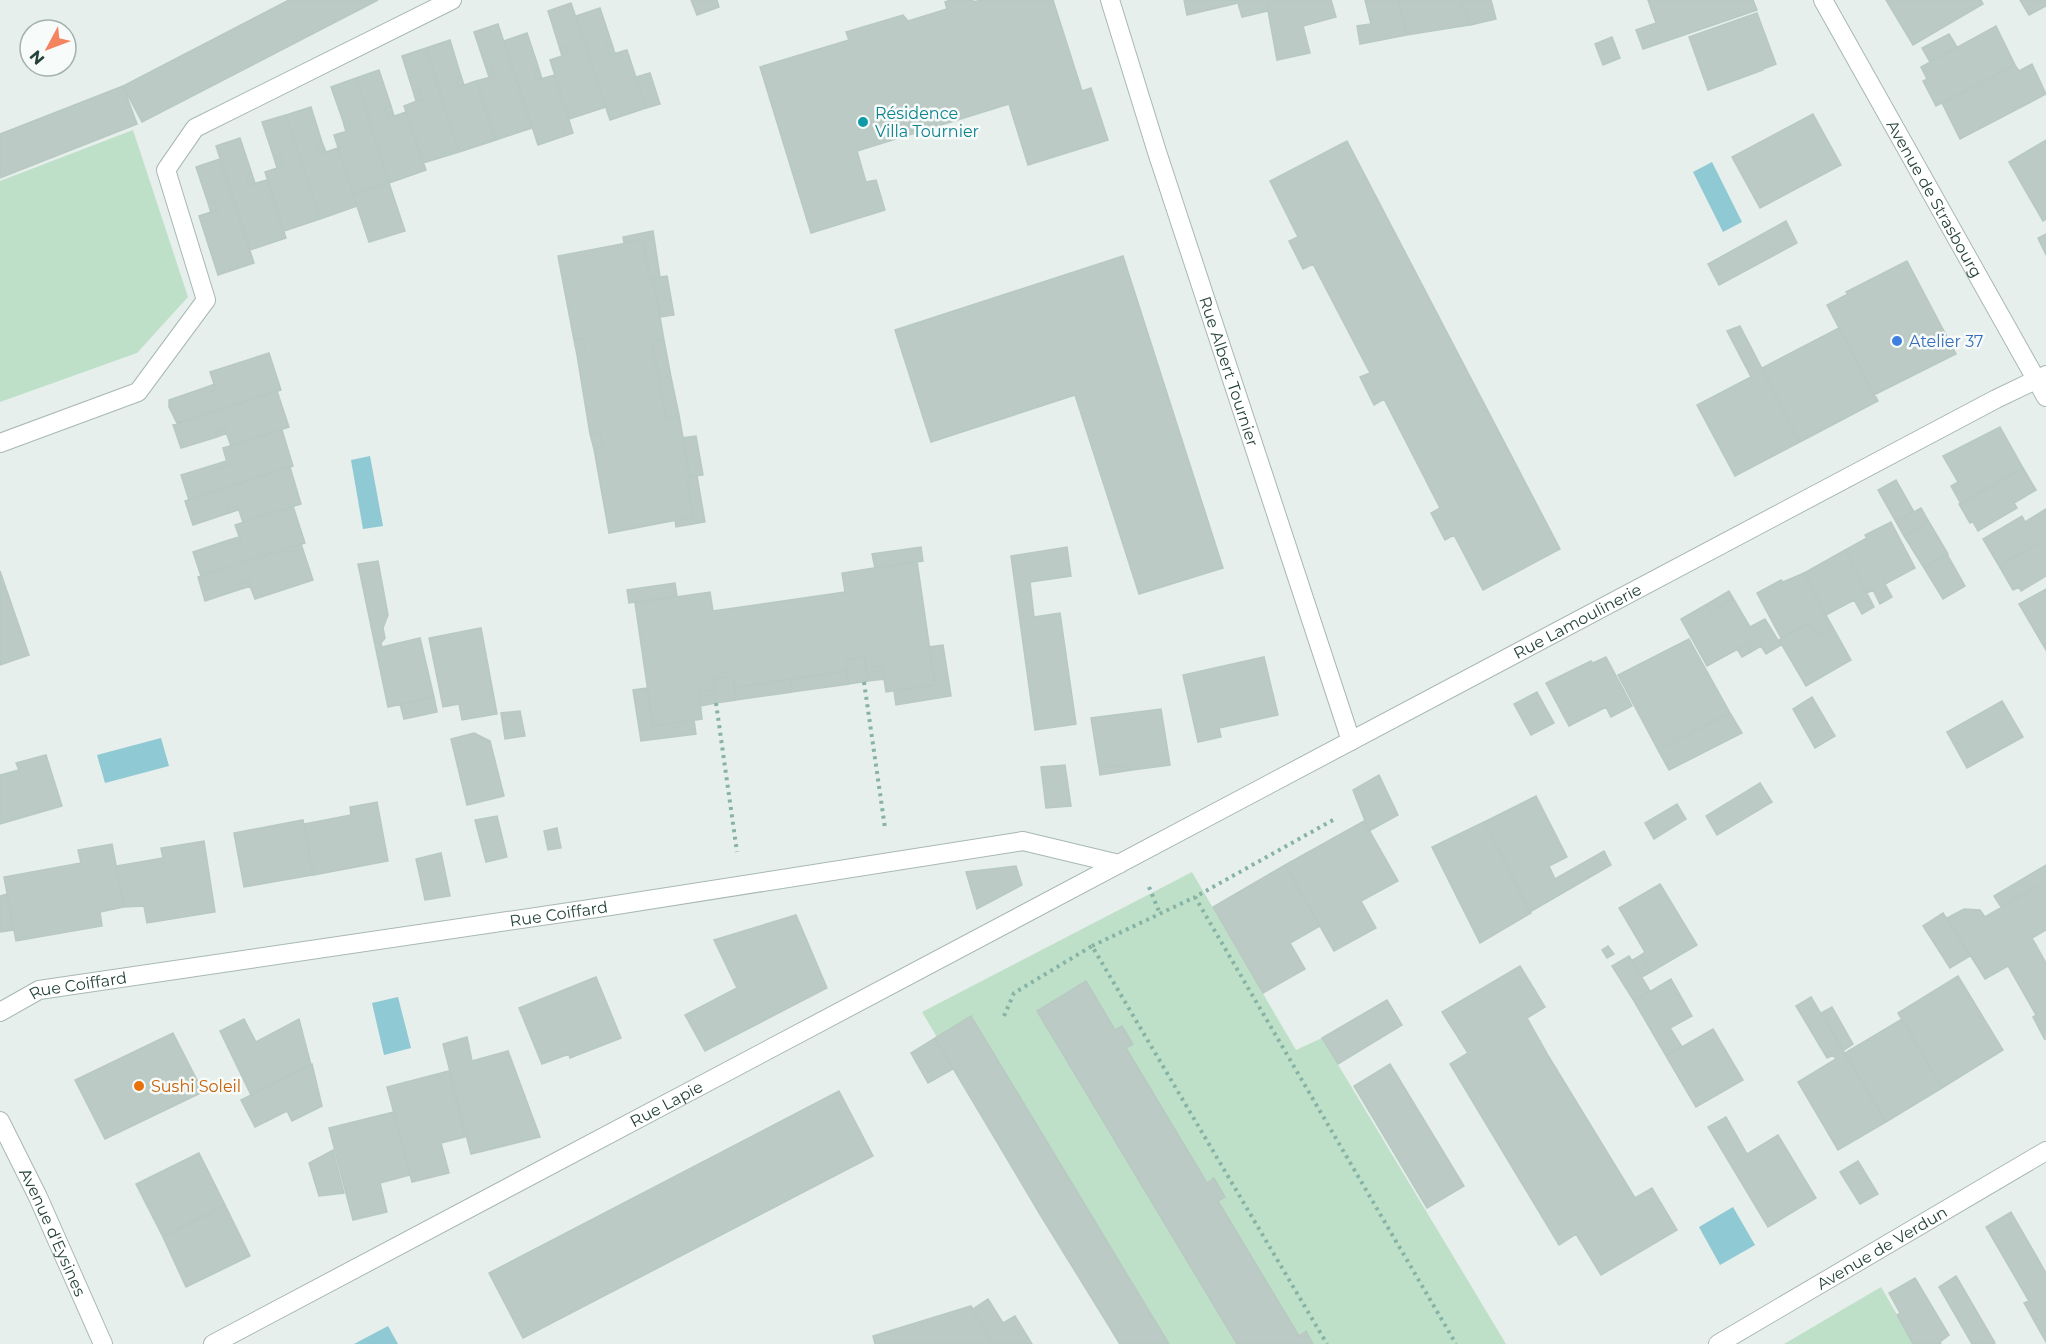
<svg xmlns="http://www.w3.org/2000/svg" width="2046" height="1344" viewBox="0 0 2046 1344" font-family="Montserrat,sans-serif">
<rect width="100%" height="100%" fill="#e6efeb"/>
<path fill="#bfe0c8" d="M133 130 188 297 137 353 0 402V181Z
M1192 872 1296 1050 1322 1038 1506 1344H1119L922 1012Z
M1881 1287 1914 1344H1784Z"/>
<path fill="#8ec9d4" d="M1712 162 1742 222 1723 232 1693 172Z
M370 456 383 526 363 529 351 460Z
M161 738 169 766 105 783 97 755Z
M398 997 411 1048 384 1055 372 1003Z
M1733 1207 1755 1245 1720 1265 1699 1227Z
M388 1326 398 1344H354Z"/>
<path fill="#bbcac4" stroke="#b8c9c2" stroke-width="1.5" d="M289 0H378L142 122 123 86Z
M691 0H717L719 7 697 15Z
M950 0H973V2L981 0H1053L1082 91 1091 88 1108 140 1028 165 1009 104 857 151 866 182 876 180 885 210 811 233 760 67 849 40 846 32 903 15 908 21 947 9 945 2Z
M1184 0H1266L1268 11 1242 17 1238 3 1187 15Z
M1266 0H1331L1336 17 1303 26 1310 53 1277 60Z
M1365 0H1398L1407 35 1360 44 1357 26 1371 24Z
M1398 0H1460L1470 25 1407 35Z
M1461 0H1491L1496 19 1470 25Z
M1648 0H1753L1757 10 1643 49 1636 30 1656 23Z
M1886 0H1981L1983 4 1913 45Z
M2020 0H2046V6L2029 15Z
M571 3 606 107 569 119 550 60 568 54 565 45 559 46 548 11Z
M600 8 612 44 606 46 610 55 627 50 646 108 610 120 576 16Z
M1757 13 1776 64 1763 69V70L1708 90 1689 37Z
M498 24 532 128 496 140 476 81 494 76 491 66 486 68 474 32Z
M1996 26 2015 65 1936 106 1923 81 1927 79 1921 67Z
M527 33 539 69 534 70 537 80 555 75 573 133 538 145 504 41Z
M1949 34 1957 47 1930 62 1922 48Z
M1612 37 1620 58 1603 65 1595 44Z
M450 40 461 76 455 78 458 87 476 81 496 140 459 152 426 48Z
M612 44 615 54 610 55 606 46Z
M565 45 568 54 562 56 559 46Z
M426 48 459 152 423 163 404 106 422 99 418 89 413 91 402 56Z
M2032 64 2046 94 1960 139 1942 103 2015 65 2019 71Z
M491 66 494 76 489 77 486 68Z
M539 69 542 79 537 80 534 70Z
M379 70 391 106 385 108 389 118 406 112 426 170 389 183 356 78Z
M650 73 660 104 646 108 636 77Z
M461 76 464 85 458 87 455 78Z
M356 78 389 183 353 194 334 135 351 130 348 120 343 121 331 87Z
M123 86 137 124 0 178V134Z
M418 89 422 99 416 101 413 91Z
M391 106 394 116 389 118 385 108Z
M311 107 322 142 317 144 320 154 338 148 357 206 320 219 286 115Z
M1813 114 1841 165 1760 208 1732 157Z
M286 115 320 219 284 231 265 172 284 166 280 156 274 158 262 122Z
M348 120 351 130 346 132 343 121Z
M240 138 252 174 246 176 249 185 267 180 286 238 250 250 216 146Z
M2046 140V219L2043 221 2009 162Z
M1347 141 1560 549 1483 590 1454 535 1445 540 1431 513 1440 508 1384 399 1374 405 1360 377 1370 373 1313 264 1303 269 1289 241 1298 237 1270 181Z
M322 142 326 152 320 154 317 144Z
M280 156 284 166 277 168 274 158Z
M220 159 254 263 218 275 199 216 217 210 214 200 208 203 196 167Z
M252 174 255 183 249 185 246 176Z
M389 183 405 231 369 242 353 194Z
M214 200 217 210 211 213 208 203Z
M1786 221 1797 243 1719 285 1708 264Z
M653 231 660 277 650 279 643 240 624 243 623 237Z
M2046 234V255L2038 238Z
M643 240 650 279 653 278 664 340 652 342 666 418 679 415 690 477 687 478 693 517 609 533 594 449 603 447 600 431 590 434 577 355 586 354 583 338 574 340 558 256Z
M1123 256 1223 568 1139 594 1075 395 931 442 895 330Z
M1907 261 1956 354 1874 395 1827 305 1848 294 1846 292Z
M667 276 674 315 661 317 653 278Z
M1740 326 1800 442 1735 476 1697 405 1751 377 1727 331Z
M1839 328 1878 401 1800 442 1762 368Z
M583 338 586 354 577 355 574 340Z
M664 340 671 377 659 379 652 342Z
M269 353 281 390 177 423 169 407V400L204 388 206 393 216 390 210 372Z
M671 377 679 415 666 418 659 379Z
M215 384 216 390 206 393 204 388Z
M277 391 289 427 231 446 225 429 215 432 217 437 181 448 173 425Z
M2000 427 2023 468 1961 504 1951 486 1958 482 1943 456Z
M225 429 227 433 217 437 215 432Z
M282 430 293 466 189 500 181 475 217 464 218 469 228 466 223 448Z
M600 431 603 447 594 449 590 434Z
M696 436 703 475 690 477 682 438Z
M226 461 228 466 218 469 217 464Z
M290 467 301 504 243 522 237 505 227 508 229 513 193 525 185 501Z
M2023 468 2036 490 2014 503 2017 508 1978 531 1973 522 1970 523 1959 504Z
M697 476 705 522 676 527 675 520 693 517 687 478Z
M1896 480 1914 512 1896 522 1878 490Z
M237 505 238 510 229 513 227 508Z
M293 506 305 543 201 576 193 552 229 540 231 546 241 542 235 525Z
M1921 508 1929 522 1904 536 1896 522Z
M2046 509V539L1999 566 1983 539 2022 516 2025 522Z
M1891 522 1915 568 1885 584 1892 597 1880 604 1873 590 1867 593 1845 550 1867 538 1865 535Z
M1929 522 1948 554 1924 568 1904 536Z
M239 537 241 542 231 546 229 540Z
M2046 539V576L2021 591 2019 587 2013 590 1999 566Z
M301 544 313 580 255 599 248 581 239 584 241 589 205 601 198 577Z
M921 547 923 561 875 568 872 554Z
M1067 547 1071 576 1030 582 1034 617 1060 613 1076 724 1035 730 1011 556Z
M1845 550 1874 607 1862 614 1854 600 1826 615 1804 573Z
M1947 554 1965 586 1943 599 1924 568Z
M378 561 388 615 383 628 385 638 381 643 382 647 420 638 434 697 388 707 358 564Z
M917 561 935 685 886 692 882 666 866 668 865 657 845 660 846 671 734 688 732 676 713 679 714 690 699 692 702 719 653 726 635 603 710 592 713 611 845 592 842 573Z
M0 571 29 655 0 665Z
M1804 573 1826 615 1823 616 1831 630 1818 636 1810 623 1781 638 1757 593 1781 580 1783 582Z
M248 581 251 586 241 589 239 584Z
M675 583 677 596 629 603 627 590Z
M2046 589V627L2036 633 2019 604Z
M1729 591 1733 598 1710 611 1707 604Z
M1733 598 1750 627 1765 619 1781 645 1766 654 1761 646 1751 652 1747 644 1707 666 1681 619 1707 604 1710 611Z
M1826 615 1851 660 1806 686 1779 640 1810 623 1818 636 1831 630 1823 616Z
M2046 627V650L2036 633Z
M481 628 497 714 462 720 459 704 443 707 429 638Z
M1689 639 1730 713 1658 750 1618 675Z
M1747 644 1751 652 1742 657 1737 649Z
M943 645 951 696 896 705 894 691 935 685 929 647Z
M865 657 868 681 849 684 845 660Z
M1264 657 1278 715 1219 728 1221 737 1198 742 1183 675Z
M1606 657 1632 706 1611 717 1606 707 1569 726 1546 683 1591 661 1593 663Z
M882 666 885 679 868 681 866 668Z
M846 671 849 684 792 692 790 679Z
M732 676 736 700 716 703 713 679Z
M790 679 792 692 736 700 734 688Z
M647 688 653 726 694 720 696 734 641 741 633 690Z
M714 690 716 703 700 706 699 692Z
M1537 692 1554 723 1531 735 1514 704Z
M434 697 437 712 404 719 400 704Z
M1812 697 1835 736 1815 748 1793 709Z
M2002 701 2023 737 1967 768 1947 732Z
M1161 709 1170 765 1132 770 1124 765 1099 768 1091 718Z
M520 711 525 736 505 739 501 713Z
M1730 713 1742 733 1669 770 1658 750Z
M474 733 490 741 504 796 467 805 451 739Z
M46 755 62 806 0 824V775L19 770 16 763Z
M1065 765 1071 806 1046 808 1041 767Z
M1124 765 1132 770 1100 775 1099 768Z
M1379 775 1398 815 1369 831 1353 790Z
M1760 783 1772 802 1717 835 1706 816Z
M1536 796 1567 857 1549 866 1555 879 1604 851 1611 865 1530 912 1484 822Z
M377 802 388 861 313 875 304 824 351 815 350 807Z
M1677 804 1686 819 1654 839 1645 823Z
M497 816 507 857 486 862 475 820Z
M303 820 313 875 244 887 234 833Z
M1364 821 1398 881 1361 901 1376 928 1334 951 1285 865Z
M1484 822 1531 913 1480 943 1432 847Z
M557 828 561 848 548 850 544 831Z
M204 841 215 912 147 923 144 906 124 907 116 866 163 858 161 848Z
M112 844 124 907 100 912 102 926 16 941 4 877 81 863 78 850Z
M441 853 450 896 425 900 416 859Z
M1285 865 1320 926 1290 943 1305 969 1263 993 1213 907Z
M2046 865V881L2001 907 1994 896Z
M1016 866 1022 885 977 909 966 872Z
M2046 881V930L2032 938 2046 963 2045 1040 2033 1017 2036 1015 2008 966 1985 979 1947 918 1964 909 1980 910 1985 917Z
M1660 884 1697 945 1651 972 1641 955 1645 952 1619 908Z
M7 894 13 930 0 932V896Z
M1943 913 1970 956 1950 968 1923 926Z
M796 915 827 988 705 1051 685 1015 737 988 714 940Z
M1608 946 1614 954 1607 958 1602 950Z
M1641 955 1651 972 1642 977 1631 961Z
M1629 956 1650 991 1634 1001 1612 966Z
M1520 966 1545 1007 1527 1018 1549 1057 1635 1198 1652 1188 1677 1230 1601 1275 1576 1234 1559 1245 1450 1064 1468 1053 1442 1012Z
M1958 976 2003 1050 1942 1088 1898 1013Z
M596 977 621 1038 570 1058 569 1054 542 1064 519 1008Z
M1671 979 1692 1016 1670 1028 1682 1047 1666 1056 1634 1001Z
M1086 981 1115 1030 1122 1026 1133 1044 1126 1048 1207 1183 1214 1178 1225 1197 1218 1201 1299 1336 1306 1331 1313 1344H1237L1037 1011Z
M1811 997 1886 1122 1838 1150 1798 1082 1836 1059 1833 1055 1827 1058 1796 1006Z
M1387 1000 1402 1025 1338 1064 1322 1038Z
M1832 1007 1853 1044 1844 1050 1821 1013Z
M971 1016 1169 1344H1120L1041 1216 935 1038Z
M244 1019 256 1042 299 1019 311 1065 251 1095 220 1031Z
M1902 1019 1942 1088 1886 1122 1845 1053Z
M1713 1029 1743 1080 1696 1107 1666 1056Z
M173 1033 203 1092 105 1139 75 1080Z
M467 1037 472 1061 508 1051 540 1137 471 1154 443 1044Z
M935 1038 953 1069 928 1083 911 1053Z
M312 1064 322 1106 292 1121 287 1111 255 1127 241 1100Z
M1390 1064 1464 1186 1427 1208 1354 1086Z
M449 1071 465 1137 441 1143 449 1173 412 1182 387 1087Z
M839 1091 873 1156 523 1338 489 1273Z
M394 1112 410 1175 380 1183 387 1212 353 1220 329 1128Z
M1726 1117 1747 1154 1778 1135 1816 1198 1768 1227 1708 1127Z
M333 1150 344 1193 319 1196 309 1163Z
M199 1153 225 1205 163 1237 136 1184Z
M1858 1161 1878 1194 1860 1204 1840 1172Z
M225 1205 250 1256 186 1287 163 1237Z
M2011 1212 2046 1273V1342L2024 1303 2029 1301 1986 1227Z
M1956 1276 1995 1343 1994 1344H1972L1939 1287Z
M1915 1278 1949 1335 1940 1342 1941 1344H1913L1897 1315 1900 1313 1889 1293Z
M988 1299 1003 1323 1015 1316 1032 1344H993L973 1309Z
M971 1306 993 1344H875L873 1336Z"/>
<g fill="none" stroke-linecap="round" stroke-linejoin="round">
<defs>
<g id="minor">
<path id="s1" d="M1110 0 1157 152 1351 741"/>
<path id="s2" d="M1823 0 2046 397"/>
<path d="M0 443 138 392 206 300 166 170 195 128 452 0"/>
<path id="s3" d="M0 1012 39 990 610 906 1023 841 1119 864"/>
<path id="s4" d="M0 1121 38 1197 103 1344"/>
<path id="s5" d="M213 1344 1996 399 2046 375"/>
<path id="s6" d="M1718 1344 2046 1151"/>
</g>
</defs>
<use href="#minor" stroke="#a8b8b2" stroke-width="20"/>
<path stroke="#86b3a5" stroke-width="4" stroke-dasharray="3 4.5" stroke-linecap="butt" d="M864 682 885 828
M716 703 737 852
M1333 820 1195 897 1456 1344
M1149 887 1160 914
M1092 946 1195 897
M1004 1016 1014 993 1092 946 1327 1344"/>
<use href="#minor" stroke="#fff" stroke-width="18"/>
</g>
<circle fill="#0f9aa8" stroke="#f7fbf9" stroke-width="2" cx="863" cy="122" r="6"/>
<circle fill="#3f7fe0" stroke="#f7fbf9" stroke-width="2" cx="1897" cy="341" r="6"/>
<circle fill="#e8710a" stroke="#f7fbf9" stroke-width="2" cx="139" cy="1086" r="6"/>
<g text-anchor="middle" stroke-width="5" stroke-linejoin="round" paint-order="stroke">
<g font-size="16" fill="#0d838f" stroke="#f7fbf9" text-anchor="start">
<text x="875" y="119">Résidence<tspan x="875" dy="18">Villa Tournier</tspan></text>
</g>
<g font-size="16" fill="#24423a" stroke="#f7fbf9">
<text dy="6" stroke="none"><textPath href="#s2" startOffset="228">Avenue de Strasbourg</textPath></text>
<text dy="6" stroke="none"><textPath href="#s1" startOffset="390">Rue Albert Tournier</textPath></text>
<text dy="6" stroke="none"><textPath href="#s5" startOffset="1544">Rue Lamoulinerie</textPath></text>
<text dy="6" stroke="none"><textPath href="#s3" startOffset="570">Rue Coiffard</textPath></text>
<text dy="6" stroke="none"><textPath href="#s3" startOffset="84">Rue Coiffard</textPath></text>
<text dy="6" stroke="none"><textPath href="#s5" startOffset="513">Rue Lapie</textPath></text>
<text dy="6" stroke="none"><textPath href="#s4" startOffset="123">Avenue d'Eysines</textPath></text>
<text dy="6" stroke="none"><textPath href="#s6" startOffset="190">Avenue de Verdun</textPath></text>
</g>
<g font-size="16" fill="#366cbe" stroke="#f7fbf9" text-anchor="start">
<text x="1909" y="347">Atelier 37</text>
</g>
<g font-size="16" fill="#c56008" stroke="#f7fbf9" text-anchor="start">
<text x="151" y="1092">Sushi Soleil</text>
</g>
</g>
<g transform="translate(48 48) rotate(229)"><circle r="28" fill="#f7fbf9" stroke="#a3b1ad" stroke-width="1.5"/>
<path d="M0-4.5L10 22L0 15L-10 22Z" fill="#f4845f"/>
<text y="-9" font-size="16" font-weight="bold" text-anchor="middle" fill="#24423a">N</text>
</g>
</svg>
